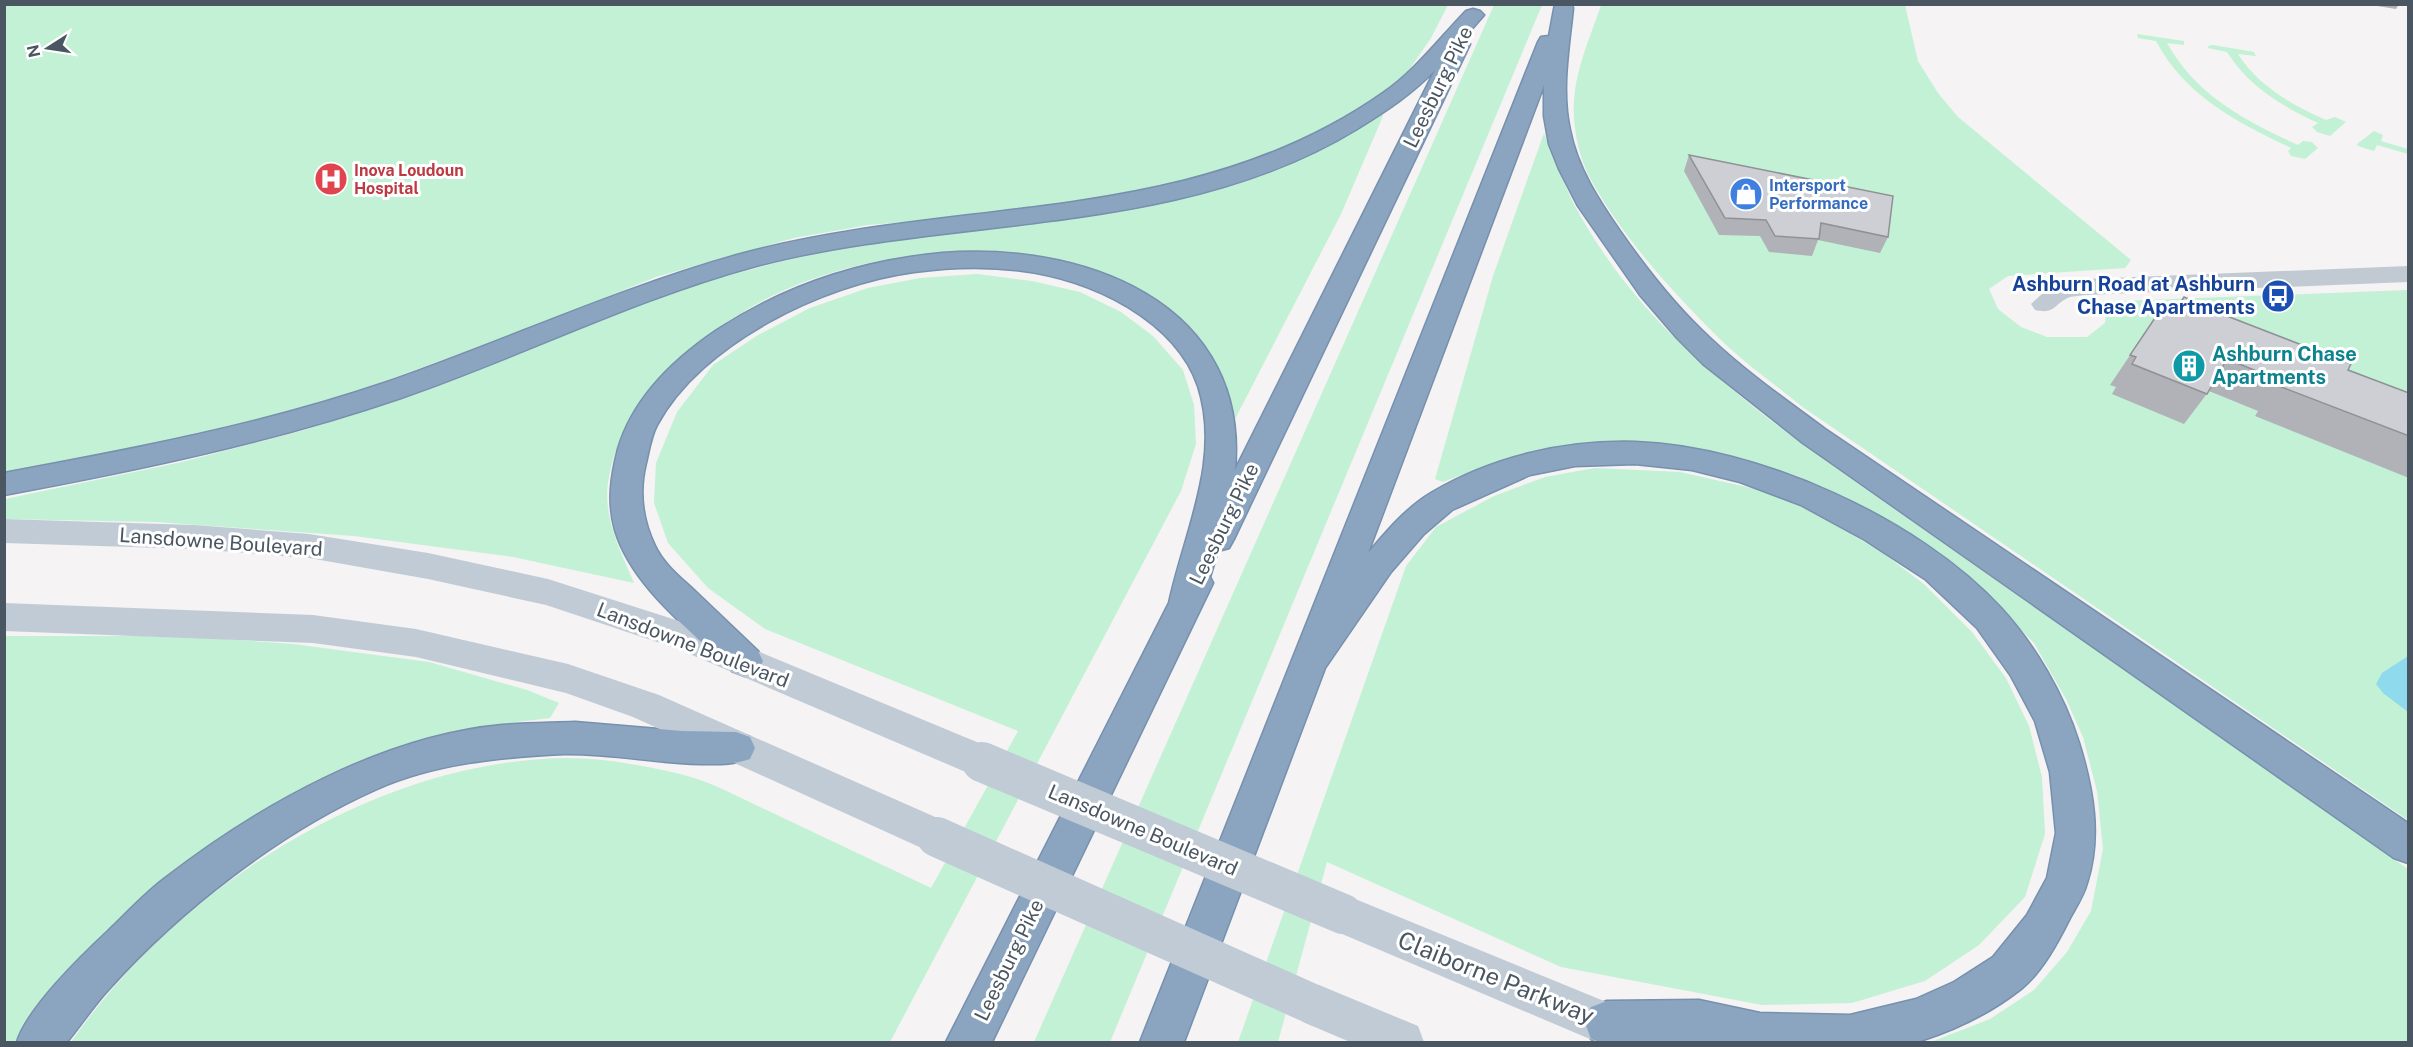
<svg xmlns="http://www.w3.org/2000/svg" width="2413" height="1047" viewBox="0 0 2413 1047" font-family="'Public Sans',sans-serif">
<rect width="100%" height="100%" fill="#f5f3f3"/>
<path fill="#c3f1d5" d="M4 5H1448L1431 38 1407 73 1355 114 1313 138 1202 180 1051 210 868 225 794 238 656 277 515 334 354 392 237 426 5 474Z
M1494 5H1542L1110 1042H1034Z
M1601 5H1905L1918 61 1938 93 1958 117 2131 260 2125 268 2008 276 1989 289 1998 309 2021 327 2047 337H2087L2105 323 2106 307 2122 301 2408 290V820L1804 408C1778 387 1750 367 1726 345 1676 296 1625 241 1591 180 1579 159 1572 125 1574 101 1576 68 1591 35 1601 5Z
M2137 34 2184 41V45L2167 43C2197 96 2244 120 2298 145L2303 141 2312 142 2318 148 2305 159 2291 156 2288 151 2291 148C2237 122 2185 96 2156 41L2138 38Z
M2213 45 2254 52 2256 56 2238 54C2258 86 2292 105 2326 120L2335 117 2346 122 2330 136 2317 132 2312 127 2318 123C2282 106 2249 87 2227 52L2208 48V46Z
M1377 112 1383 113V116L1341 214 1234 421C1226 391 1218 362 1199 337 1181 314 1151 296 1125 284 1013 232 851 247 746 310 717 327 692 350 669 374 635 408 616 434 608 483 603 518 621 552 634 583L513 557 354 536 156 522 5 519V499L182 462 301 431 415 395 611 315 690 286 771 264 843 248 916 237 991 229 1153 202Z
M2374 131 2383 135 2381 141 2408 149V154L2377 145 2374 151 2358 146 2357 144Z
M1544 133C1554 158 1564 185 1576 208 1637 320 1727 389 1827 462L2408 869V1042H1931L1990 1019 2034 990 2067 952 2091 911 2103 849 2097 791 2083 737 2066 699 2034 643 2001 610 1921 541 1880 516 1823 487 1797 476 1748 461 1666 445 1628 442 1579 444 1507 458 1443 482 1435 479 1493 276Z
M977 274 1032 281 1080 292 1121 312 1153 336 1183 370 1194 405 1196 444 1181 491 890 1042H71C174 894 359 771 542 759 589 755 639 764 684 775 715 783 746 801 775 814 827 839 879 863 931 888L1018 731 765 629 708 588 668 543 654 503 656 463 677 412 713 365 758 335 810 308 868 288 920 278Z
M1595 468 1680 472 1760 490 1803 507 1842 529 1883 553 1925 585 1972 632 2006 678 2029 726 2042 777 2045 834 2025 897 1979 945 1925 981 1852 1003 1762 1005 1561 967 1327 862 1278 1042H1238L1406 566 1436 527 1494 496 1545 477Z
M4 636H182L293 644 429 662 527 690 559 703 550 718 491 725 417 741 335 773 255 819 51 995 16 1042H5Z"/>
<path fill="#90daee" d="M2408 656V712L2383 693 2376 684 2382 673Z"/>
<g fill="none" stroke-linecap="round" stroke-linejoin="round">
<defs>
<path id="motorway" d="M1555 4H1571L1573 8C1569 48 1561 90 1570 130 1577 167 1599 201 1620 231 1647 270 1676 307 1711 339 1746 372 1786 400 1825 429L2408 823V863L2394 858 1803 443 1703 364 1677 338 1640 295 1578 206 1559 169 1549 144 1544 116V85L1368 553C1387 531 1406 508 1431 493 1492 457 1564 440 1635 442 1757 446 1918 518 2001 608 2035 645 2064 695 2079 743 2093 788 2102 837 2087 883 2084 895 2076 907 2070 918 2058 942 2042 972 2021 989 1993 1011 1957 1029 1923 1040 1904 1047 1859 1042 1837 1042 1758 1042 1679 1042 1600 1042L1591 1039 1585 1023 1591 1007 1607 1001 1699 1000 1760 1013 1850 1015 1916 999 1954 982 1993 957 2027 915 2047 878 2056 833 2050 772 2035 721 2011 676 1977 628 1925 579 1865 540 1801 505 1740 482 1692 470 1635 464 1575 466 1530 475 1452 510 1424 534 1391 572 1325 668 1184 1042H1140L1538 42 1541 37 1549 36Z
M1473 9 1480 11 1484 15 1463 39 1470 44 1234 539 1229 548 1218 551 1210 577 1213 583 992 1042H946L1169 603C1184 532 1222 460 1198 386 1186 351 1159 326 1128 307 1063 268 987 262 914 272 824 284 701 343 657 425 651 436 649 450 646 463 639 491 642 519 655 546 664 565 681 578 696 592 717 612 737 631 758 651L763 661 758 671 745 676 732 671C691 630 632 587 615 530 607 502 611 476 618 449 633 398 674 359 717 330 775 292 842 267 910 257 1055 233 1251 289 1235 470L1435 70C1412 94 1386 111 1357 129 1177 239 954 214 756 266 634 299 520 357 401 398 272 442 139 470 4 495V473C133 449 261 425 384 383 503 342 616 289 737 255 954 195 1190 229 1383 93 1415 71 1439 39 1466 11Z
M575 722 682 731 736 732 750 737 755 748 750 759C733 765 718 764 700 764 655 763 609 753 564 754 502 757 435 763 377 789 280 832 180 910 109 989 94 1005 81 1025 67 1042H17C27 1009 81 956 108 931 126 914 144 894 164 879 258 806 382 736 502 725 526 723 551 723 575 722Z"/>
</defs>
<use href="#motorway" stroke="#7690ad" stroke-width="3"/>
<path fill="#c1cad2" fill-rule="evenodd" d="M2408 266V282L2085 295C2080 296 2074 296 2070 297 2054 303 2056 315 2035 310L2031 304 2052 285 2085 279Z"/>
<path fill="#c1cbd6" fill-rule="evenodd" d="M4 519 195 525 309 534 428 553 548 579 704 629 996 750 1001 762 996 774 982 779 678 649 546 605 428 579 309 558 195 549 4 543Z
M4 603 313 615 416 629 568 664 659 695 951 824 957 837 951 850 937 855 633 717 566 693 416 657 313 643 4 631Z
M1343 894 1665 1026 1671 1042H1597L1328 928 1322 914 1328 900Z
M1319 985 1418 1026 1424 1042H1350L1303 1022 1297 1007 1303 992Z"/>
<use href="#motorway" fill="#8ba5c1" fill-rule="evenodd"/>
<path stroke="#c1cbd6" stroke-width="40" d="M982 762 1343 914
M937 837 1319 1007"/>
</g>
<path fill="#b0b2b7" d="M2365 4H2399L2396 9Z
M1689 155 1888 237 1880 253 1818 240 1812 256 1769 252 1760 236 1719 235 1684 171Z
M2184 297 2348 370 2409 393V478L2255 416 2258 411 2209 391 2184 424 2112 394 2116 387 2110 385 2161 309 2173 314Z"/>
<path fill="#cdcfd5" stroke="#909195" stroke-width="1.5" d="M1689 155 1893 196 1888 237 1821 223 1819 239 1775 236 1766 220 1725 218Z
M2184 297 2228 314 2227 316 2351 364 2348 370 2409 393V436L2279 386 2281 381 2227 359 2207 394 2132 364 2136 357 2130 355 2161 309 2173 314Z"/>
<defs>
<symbol id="hospital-disc" viewBox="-11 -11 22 22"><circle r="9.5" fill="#e0444e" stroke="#fff"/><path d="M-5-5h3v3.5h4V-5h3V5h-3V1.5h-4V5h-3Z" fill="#fff"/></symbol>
<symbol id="shop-disc" viewBox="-11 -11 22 22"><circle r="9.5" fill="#3f7fe0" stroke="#fff"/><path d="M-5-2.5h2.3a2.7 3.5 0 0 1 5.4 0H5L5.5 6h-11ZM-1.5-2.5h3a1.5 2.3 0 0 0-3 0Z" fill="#fff"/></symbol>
<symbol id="bus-disc" viewBox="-11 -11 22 22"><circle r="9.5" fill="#1a4fb4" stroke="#fff"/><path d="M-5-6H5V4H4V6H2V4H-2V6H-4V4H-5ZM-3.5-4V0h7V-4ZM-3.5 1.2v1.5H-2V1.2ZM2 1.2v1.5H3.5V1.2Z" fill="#fff"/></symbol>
<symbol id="building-disc" viewBox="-11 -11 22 22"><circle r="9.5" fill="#0f9aa8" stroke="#fff"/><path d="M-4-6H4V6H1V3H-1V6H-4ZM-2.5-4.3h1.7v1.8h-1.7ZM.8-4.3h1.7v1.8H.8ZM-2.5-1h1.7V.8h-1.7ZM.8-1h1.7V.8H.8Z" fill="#fff"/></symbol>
</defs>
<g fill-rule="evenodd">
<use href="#hospital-disc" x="312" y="160" width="38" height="38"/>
<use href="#shop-disc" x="1727" y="175" width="38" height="38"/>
<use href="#bus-disc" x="2259" y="277" width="38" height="38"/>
<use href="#building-disc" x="2170" y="347" width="38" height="38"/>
</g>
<g text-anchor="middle" stroke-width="6" stroke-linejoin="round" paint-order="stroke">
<g font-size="16" font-weight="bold" fill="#be3a42" stroke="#fff" text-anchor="start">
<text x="354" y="176">Inova Loudoun<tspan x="354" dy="18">Hospital</tspan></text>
</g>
<g font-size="16" font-weight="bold" fill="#366cbe" stroke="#fff" text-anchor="start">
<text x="1769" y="191">Intersport<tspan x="1769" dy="18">Performance</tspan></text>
</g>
<g font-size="20" fill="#4a5661" stroke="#fff">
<text transform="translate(1438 87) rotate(-64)" y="7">Leesburg Pike</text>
<text transform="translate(1224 524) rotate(-64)" y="7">Leesburg Pike</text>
<text transform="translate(221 542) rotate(4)" y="7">Lansdowne Boulevard</text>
<text transform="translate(693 645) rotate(21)" y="7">Lansdowne Boulevard</text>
<text transform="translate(1143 830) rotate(23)" y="7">Lansdowne Boulevard</text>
<text transform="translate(1009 960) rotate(-64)" y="7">Leesburg Pike</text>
</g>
<g font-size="20" font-weight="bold" fill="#164399" stroke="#fff" text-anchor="end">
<text x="2255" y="291">Ashburn Road at Ashburn<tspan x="2255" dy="23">Chase Apartments</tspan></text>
</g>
<g font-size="20" font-weight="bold" fill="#0d838f" stroke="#fff" text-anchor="start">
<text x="2212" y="361">Ashburn Chase<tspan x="2212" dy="23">Apartments</tspan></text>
</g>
<g font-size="24" fill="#4a5661" stroke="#fff">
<text transform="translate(1496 978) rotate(22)" y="8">Claiborne Parkway</text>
</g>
</g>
<rect width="2413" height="1047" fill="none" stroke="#4a5661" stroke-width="12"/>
<g transform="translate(48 48) rotate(258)" stroke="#ffffff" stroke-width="4.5" paint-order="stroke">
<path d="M0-4.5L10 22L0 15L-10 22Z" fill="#4a5661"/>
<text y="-9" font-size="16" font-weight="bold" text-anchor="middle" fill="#4a5661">N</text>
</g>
</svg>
